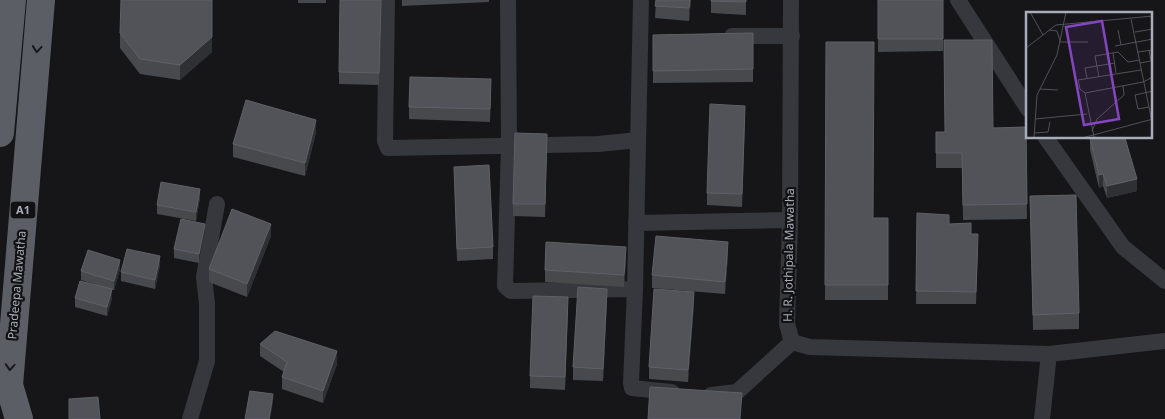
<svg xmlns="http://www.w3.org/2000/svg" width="1165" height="419" viewBox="0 0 1165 419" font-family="'Noto Sans',sans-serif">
<rect width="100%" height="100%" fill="#161618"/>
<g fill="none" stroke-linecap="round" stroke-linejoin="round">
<path stroke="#37383d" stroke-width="16" d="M387 0 385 141 388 148 598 144 638 140
M508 0 509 145 505 286 511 291 635 289
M641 0 635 289 631 383 632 388 672 392
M791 0 790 220 787 324 792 342
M958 0 1028 109
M732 36H792
M1046 138 1123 247 1165 281
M636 223 790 220
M792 342 810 347 1049 354 1165 341
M711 395 737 392 792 342
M190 419 207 361V304L204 277 217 204
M1042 419 1049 354"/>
<path stroke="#5b5e65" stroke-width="28" d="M0 133 12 0
M19 419 9 385 41 0"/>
</g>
<path fill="#47494d" d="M298 0H326V3H298Z
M381 0 379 85 339 84V72Z
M402 0H489V2L402 6Z
M656 0H691L689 21 655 18Z
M711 0H746V15L711 13Z
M878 0H943V51L878 52Z
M120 33 212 52 180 80 140 74 120 48Z
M753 33V82L653 83V35Z
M826 42 873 218H888V300H825Z
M491 92 490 122 409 119V107Z
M745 118 742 207 707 205V193Z
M1026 127 1027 219 963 220 962 168H936V132H945L993 128Z
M316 132 305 176 233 157V144Z
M1090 138 1137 191 1107 198 1103 186 1099 188 1090 150Z
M547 146 545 217 513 216V204Z
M454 167 493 247V259L457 261Z
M1030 196 1079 313V329L1033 330Z
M200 198 196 221 157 214V205Z
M917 213 949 224 971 234 978 247 976 304H916Z
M205 233 199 263 174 258V249Z
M271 236 247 297 209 282V269Z
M728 255 725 294 652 288V275Z
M626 259 624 287 545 282V270Z
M160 265 155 289 121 281V272Z
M120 269 114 290H112V298L107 316 75 307V298L97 285 81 280V271Z
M607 301 603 381 573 380V367Z
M694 304 688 382 649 379V367Z
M568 310 565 390 530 388V376Z
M260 344 337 364 323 403 282 389V377L284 372 260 356Z"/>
<path fill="#2f3033" d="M690 0H691L689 21V8Z
M212 37V52L180 80V65Z
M745 106V118L742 207V194Z
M316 120V132L305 176V163Z
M1103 174V186L1099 188V175Z
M1137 179V191L1107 198V186Z
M200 189V198L196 221V212Z
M205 224V233L199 263V254Z
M271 224V236L247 297V284Z
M728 242V255L725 294V282Z
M626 247V259L624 287V275Z
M160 256V265L155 289V280Z
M120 260V269L114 290V281Z
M112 289V298L107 316V307Z
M607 289V301L603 381V369Z
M694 292V304L688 382V370Z
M568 297V310L565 390V377Z
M337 351V364L323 403V391Z
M273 394V403L270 419H269Z"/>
<path fill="#525359" stroke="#5f6168" d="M121 0H212V37L180 65 140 59 120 33Z
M340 0H381L379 73 339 72Z
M656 0H690L689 8 655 6Z
M711 0H746V2L711 1Z
M878 0H943V39H878Z
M753 33V69L653 71V35Z
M944 40H992L993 128 1026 127 1027 204 963 205 962 153H936V132H945Z
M826 42H874L873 218H888V285H825Z
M410 77 491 79 490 109 409 107Z
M246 100 316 120 305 163 233 144Z
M710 104 745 106 742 194 707 193Z
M515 133 547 134 545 204H513Z
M1090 138H1125L1137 179 1107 186 1103 174 1099 175Z
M489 165 493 247 457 249 454 167Z
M161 182 200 189 196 212 157 205Z
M1076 195 1079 313 1033 315 1030 196Z
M232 209 271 224 247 284 209 269Z
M917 213 949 215V224L971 223V234H978L976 292 916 291Z
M181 219 205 224 199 254 174 249Z
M656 236 728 242 725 282 652 275Z
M546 242 626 247 624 275 545 270Z
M127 249 160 256 155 280 121 272Z
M88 250 120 260 114 281 81 271Z
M80 281 112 289 107 307 75 298Z
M578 287 607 289 603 369 573 367Z
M654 289 694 292 688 370 649 367Z
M533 296 568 297 565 377 530 376Z
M275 331 337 351 323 391 282 377 287 362 260 344Z
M650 387 742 393 740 419H648Z
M250 391 273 394 269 419H245Z
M98 397 100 419H69V399Z"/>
<defs><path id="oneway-chevron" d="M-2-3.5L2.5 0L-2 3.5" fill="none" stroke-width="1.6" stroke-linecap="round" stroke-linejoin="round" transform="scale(1.25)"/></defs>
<g stroke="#18191b">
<use href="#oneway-chevron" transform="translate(37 49) rotate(95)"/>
<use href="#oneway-chevron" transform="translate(10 367) rotate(94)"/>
</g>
<g text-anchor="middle" stroke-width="4.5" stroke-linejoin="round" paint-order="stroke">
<rect fill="#111113" stroke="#7b7e86" stroke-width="1" x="10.5" y="201.5" width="25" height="17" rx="4"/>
<g font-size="11" font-weight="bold" fill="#a8adb8">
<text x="23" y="214">A1</text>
</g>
<g font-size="12" fill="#a8adb8" stroke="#111113">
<text transform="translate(789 255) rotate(-89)" y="4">H. R. Jothipala Mawatha</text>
<text transform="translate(17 285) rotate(-85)" y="4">Pradeepa Mawatha</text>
</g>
</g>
<g transform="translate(1026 12)">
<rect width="126" height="126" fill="#161618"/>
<path fill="none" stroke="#505258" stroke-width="1" d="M4 0 17 23M105 7 126 110M23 18 31 19 34 29M92 18 95 33M109 20 127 17M34 30H62M89 34 127 27M0 36 30 13 127 4M112 40 127 38M87 41 90 61M114 51 125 49 123 38M73 65 69 44 92 40 102 50 114 48M61 66 59 56 89 51M14 77 32 78M59 81 54 77 52 68 115 58M59 81 117 70 127 65M59 81 68 125M123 95 112 97 109 83 127 79M9 107 61 102M66 119 71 107 98 83 97 74M8 121 22 120 24 110M8 126 11 83 31 43 40 0M56 126 127 107"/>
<path fill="#8446be" fill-opacity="0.15" stroke="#8446be" stroke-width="2.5" d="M76 9 93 107 58 113 40 15Z"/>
<rect width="126" height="126" fill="none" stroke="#a8adb8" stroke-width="2.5"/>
</g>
</svg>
